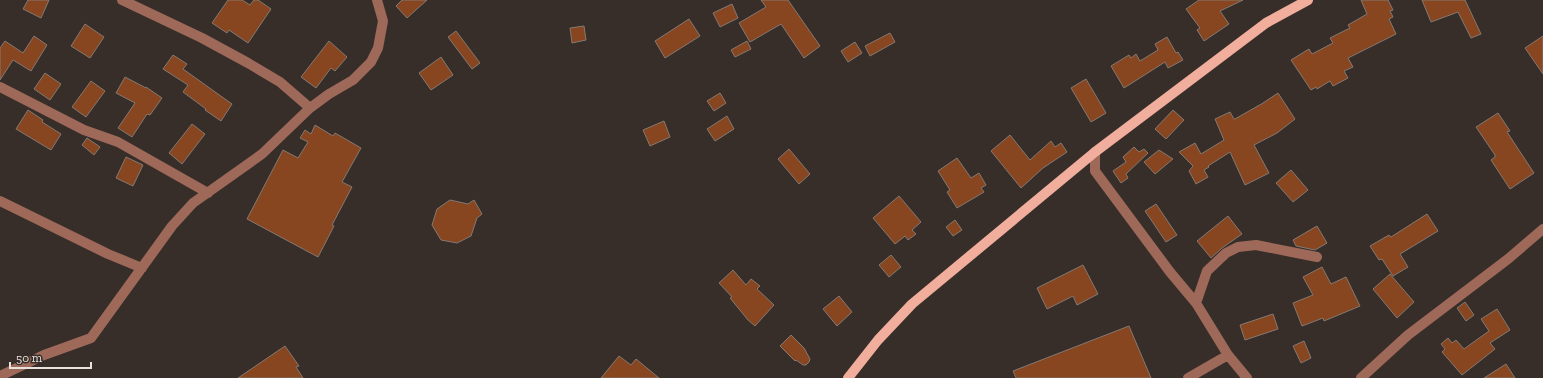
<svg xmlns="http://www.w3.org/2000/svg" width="1543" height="378" viewBox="0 0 1543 378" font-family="'Zilla Slab',serif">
<rect width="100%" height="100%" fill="#372e29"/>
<path fill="#87461f" stroke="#847973" d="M28 0H49L41 18 23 9Z
M228 0H242L250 5 254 0H258L271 9 248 43 229 30 227 33 212 23Z
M402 0H427L407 18 396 6Z
M761 0H788L820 46 804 58 781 24 750 42 739 23 766 7Z
M1199 0H1243L1220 11 1229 24 1204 41 1197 30 1200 28 1186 9Z
M1361 0H1388L1393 10 1390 11 1393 17 1389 19 1396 34 1348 58 1353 67 1344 71 1348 78 1333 86 1330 81 1317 89 1316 87 1311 90 1291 60 1309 49 1312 54 1333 43 1330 38 1350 28 1348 25 1367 14Z
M1422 0H1465L1481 34 1471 38 1458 12 1431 22Z
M732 4 738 18 720 27 713 13Z
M689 19 700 36 665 58 655 41Z
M85 24 104 37 90 58 71 46Z
M584 26 586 40 572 43 570 28Z
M456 31 480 63 472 69 448 37Z
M890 33 895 42 870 56 865 46Z
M34 36 47 45 31 71 13 60 0 80V48L5 41 23 53Z
M1543 36V74L1525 48Z
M1167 37 1176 53 1178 52 1183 60 1168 68 1165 62 1124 88 1111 66 1129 55 1131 58 1136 54 1140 61 1158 50 1155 44Z
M329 41 347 57 335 71 331 68 316 88 301 77Z
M747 41 751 49 735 57 731 50Z
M855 42 862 53 848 62 841 51Z
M173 55 187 64 183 69 232 104 221 121 205 110 206 109 183 92 188 85 163 69Z
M441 57 453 75 431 90 419 73Z
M45 73 61 84 50 100 34 89Z
M125 77 146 88V87L162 98 150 115 147 114 132 137 118 128 135 103 116 93Z
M1086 79 1106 113 1091 122 1071 88Z
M91 81 105 91 86 117 72 107Z
M720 93 726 103 714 111 707 101Z
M1278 93 1295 119 1277 133 1254 145 1269 173 1245 185 1230 152 1208 166 1209 167 1204 170 1208 177 1196 184 1189 171 1193 166 1179 152 1195 143 1201 154 1224 140 1215 119 1230 112 1234 119H1235L1263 103Z
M28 110 43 120 42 122 61 134 51 150 16 129Z
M1173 110 1184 120 1166 139 1155 129Z
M1498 113 1510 131 1507 132 1534 173 1510 189 1491 160 1495 157V155L1476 127Z
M727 116 734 129 715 141 707 129Z
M664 121 670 137 650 146 643 130Z
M192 124 205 134 182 164 169 153Z
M315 125 333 136 335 133 361 148 342 182 352 187 332 225 334 226 318 257 247 219 283 150 298 158 308 142 300 138 305 130 311 134Z
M1010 135 1030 160 1051 141 1055 147 1061 143 1067 152 1043 168 1021 188 991 151Z
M87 138 100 147 94 155 82 145Z
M1134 147 1139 152 1144 149 1148 153 1126 174 1128 178 1121 183 1113 171 1126 162 1123 157Z
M789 149 810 174 799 184 778 159Z
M1159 150 1173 159 1155 174 1144 162Z
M126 157 143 165 133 186 116 178Z
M957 158 971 178 979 173 986 185 981 188 984 192 957 208 947 192 950 190 938 171Z
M1291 170 1308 190 1293 202 1276 183Z
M899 196 921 222 912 230 916 234 908 240 905 236 895 244 873 218Z
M450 200 468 204 474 200 482 214 477 218 471 236 457 243 441 240 432 225 437 209Z
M1156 204 1177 235 1166 242 1145 211Z
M1427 214 1438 231 1400 254 1408 267 1393 276 1382 259 1379 260 1370 246 1389 235 1391 237Z
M1228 216 1242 234 1222 248 1211 258 1197 241Z
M955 220 962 230 953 236 946 227Z
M1317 226 1327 243 1315 250 1296 246 1293 240Z
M891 255 901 267 889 277 879 265Z
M1083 265 1098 294 1077 305 1073 296 1047 309 1037 288Z
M1322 267 1331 284 1346 277 1360 306 1324 321 1323 318 1302 326 1293 303 1313 295 1303 277Z
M733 270 746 285 751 279 760 286 757 289 774 305 755 326 748 320 730 298 732 297 719 283Z
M1390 274 1414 302 1397 318 1373 289Z
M839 296 852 312 837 326 823 309Z
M1465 302 1474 315 1466 321 1457 308Z
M1497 309 1510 330 1490 343 1495 349 1462 375 1442 352 1445 349 1441 344 1448 338 1452 343 1456 340 1464 349 1489 331 1481 319Z
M1273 314 1278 329 1245 340 1240 325Z
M1129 326 1151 378H1016L1013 371Z
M791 335 804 348 810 359 809 362 806 365H803L796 360 795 361 780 346Z
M1304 341 1311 358 1301 363 1293 346Z
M285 346 299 366 296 367 303 378H238Z
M619 356 631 365 636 359 659 378H601Z
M1506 364 1515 378H1484Z"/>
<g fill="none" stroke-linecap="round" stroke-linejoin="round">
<path stroke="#9f695a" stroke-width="10" d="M122 0 202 38 248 63 280 82 310 108
M0 87 84 130 118 142 208 193
M1095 152V171L1170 272 1196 303 1228 355 1247 378
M0 201 108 254 142 268
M1196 303 1207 271 1226 253 1238 247 1256 245 1317 257
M0 376 44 355 91 338 172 226 193 203 262 154 310 108 329 94 353 80 371 62 378 48 383 21 377 0
M1188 378 1228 355
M1361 378 1408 335 1508 259 1543 229"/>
<path stroke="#f1ae9c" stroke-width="10" d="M848 378 878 340 912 304 1095 152 1266 23 1308 0"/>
</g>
<path d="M10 362v6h81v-6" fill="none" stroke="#e8e2df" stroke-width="2"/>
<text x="16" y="362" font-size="12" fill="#e8e2df" stroke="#372e29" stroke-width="3" paint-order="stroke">50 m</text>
</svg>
